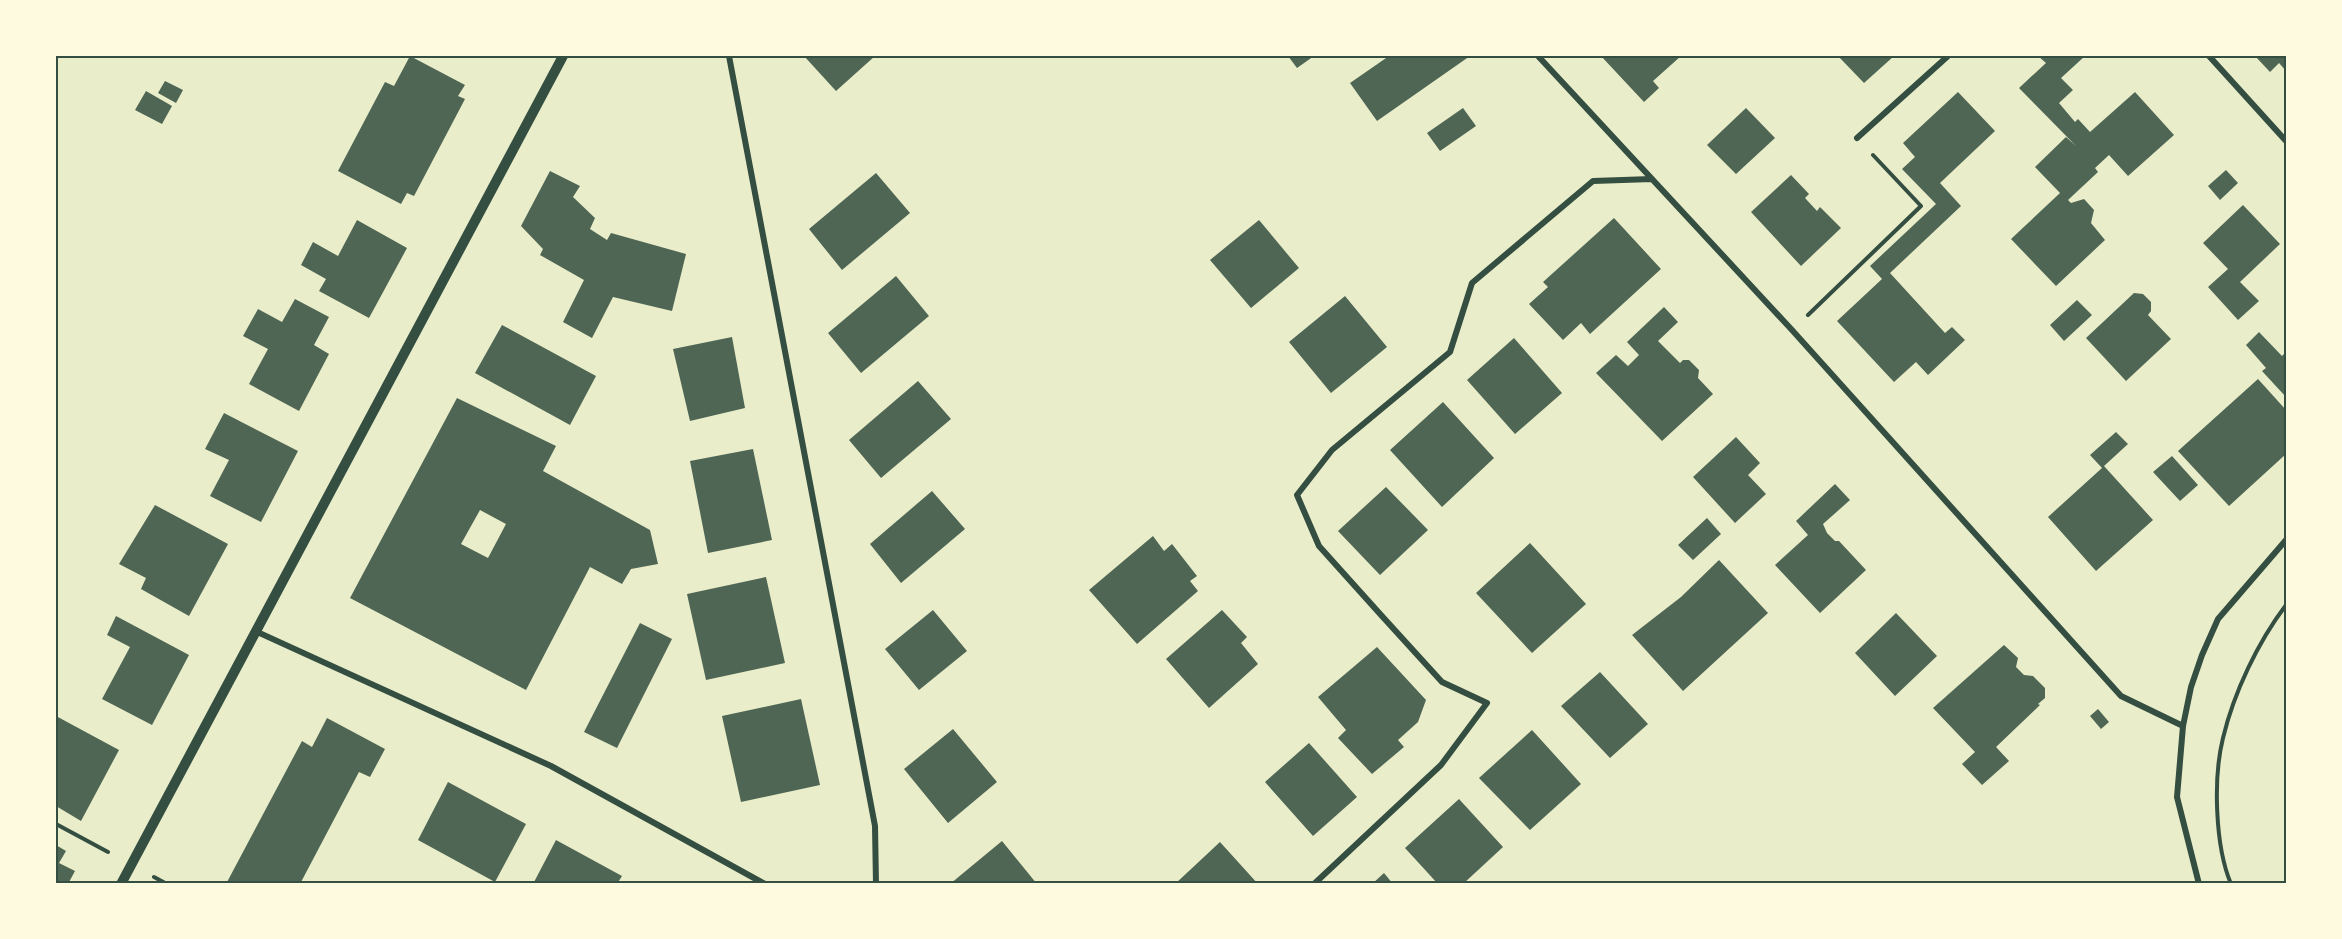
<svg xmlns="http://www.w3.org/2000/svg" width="2342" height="939" viewBox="0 0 2342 939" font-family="'Noto Serif',serif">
<rect width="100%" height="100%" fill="#e9edc9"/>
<path fill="#4f6655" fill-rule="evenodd" d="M410 56 465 85 458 96 465 99 414 196 407 193 401 204 338 171 385 82 394 86Z
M804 56H875L836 91Z
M1288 56H1314L1297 68Z
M1389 56H1470L1377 121 1350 83Z
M1601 56H1681L1653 81 1659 88 1644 102Z
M1838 56H1894L1864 83Z
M2038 56H2085L2061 78 2073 90 2059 103 2075 122 2078 119 2090 132 2135 92 2174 135 2128 176 2109 155 2095 168 2098 172 2068 200 2071 203 2084 199 2094 210 2091 223 2105 240 2056 286 2011 239 2060 193 2035 167 2066 137 2076 146 2019 88 2046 63Z
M2255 56H2286V71L2279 63 2270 72Z
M165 81 183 90 176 103 158 93Z
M146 91 172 106 162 124 135 110Z
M1958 92 1995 131 1940 183 1961 206 1890 273 1945 333 1952 327 1965 340 1928 375 1916 362 1894 382 1837 321 1882 279 1870 266 1936 204 1902 169 1915 157 1903 143Z
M1463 108 1476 126 1440 151 1427 133Z
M1746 108 1775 138 1736 174 1707 145Z
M2226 170 2238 183 2220 200 2208 186Z
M550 171 580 186 573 197 595 218 590 229 607 240 611 233 686 254 672 311 613 297 592 338 563 322 584 280 540 255 543 249 521 226Z
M876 173 910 213 842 270 809 229Z
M1791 175 1809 194 1805 198 1817 211 1820 207 1841 228 1801 266 1751 212Z
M2243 205 2280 244 2240 282 2259 301 2238 320 2208 287 2228 269 2203 243Z
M1614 218 1661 269 1590 334 1581 323 1563 340 1529 304 1548 287 1543 282Z
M357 220 407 248 369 318 319 291 326 279 301 265 313 242 338 256Z
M1259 220 1299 268 1251 308 1210 260Z
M896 276 929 316 861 373 828 333Z
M2134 293 2143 294 2151 302V311L2148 315 2171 339 2126 381 2086 338Z
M1345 296 1387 347 1331 393 1289 342Z
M295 299 329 317 314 345 329 354 299 411 249 384 268 349 243 336 258 309 282 322Z
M2077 300 2092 315 2064 341 2050 325Z
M1664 307 1678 322 1658 341 1680 363 1683 360H1689L1699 370 1698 378 1713 394 1662 441 1596 373 1616 355 1628 366 1639 355 1627 342Z
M502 325 596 376 570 425 475 373Z
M2259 332 2282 356 2286 352V397L2262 371 2266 368 2246 345Z
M732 337 745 408 690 421 673 349Z
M1514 338 1562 393 1515 434 1467 380Z
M2258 379 2286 410V454L2229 506 2178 451Z
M918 381 951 419 881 478 849 440Z
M457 398 556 446 543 471 650 530 658 564 631 569 622 584 590 567 526 690 350 598ZM480 510 506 524 488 558 461 544Z
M1443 402 1494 458 1442 507 1390 450Z
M224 413 298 451 261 522 210 496 229 460 205 449Z
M2116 432 2128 444 2104 466 2153 520 2096 571 2048 517 2102 468 2090 455Z
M1736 437 1760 463 1748 475 1766 494 1735 523 1693 477Z
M753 449 772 540 708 553 690 461Z
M2172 456 2198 485 2180 501 2153 472Z
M1835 484 1850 500 1823 524 1827 533 1835 541H1839L1866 570 1820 613 1775 565 1808 535 1796 521Z
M1386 487 1428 530 1380 575 1338 531Z
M932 491 965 529 901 583 870 544Z
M155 505 228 544 189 616 141 589 146 578 119 564Z
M1707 518 1721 534 1693 560 1678 545Z
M1153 536 1164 551 1172 544 1197 576 1190 581 1198 591 1137 644 1089 590Z
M1530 543 1586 604 1532 653 1476 593Z
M1719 560 1768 613 1683 691 1632 635 1681 597Z
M766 577 785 663 706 680 687 594Z
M933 610 967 651 919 690 885 649Z
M1222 610 1247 637 1241 643 1258 664 1209 708 1166 659Z
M1896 613 1937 656 1895 696 1855 653Z
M116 616 189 655 152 725 102 699 130 647 107 635Z
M640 623 672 639 617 748 584 732Z
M2004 645 2018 658 2016 667 2024 675 2033 676 2045 688V698L2038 704 2040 705 1996 747 2009 761 1982 785 1962 764 1975 752 1933 708Z
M1377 647 1426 700 1418 722 1398 740 1404 747 1372 774 1338 738 1346 730 1318 697Z
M1600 672 1648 724 1610 758 1561 706Z
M801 699 820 785 741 802 722 716Z
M2098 709 2109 722 2101 729 2090 716Z
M56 716 119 750 81 821 56 806Z
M327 718 385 749 370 777 359 772 300 884H226L302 741 312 747Z
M953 729 997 782 948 823 904 769Z
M1532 730 1581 784 1530 830 1479 778Z
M1309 743 1357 797 1313 836 1265 782Z
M448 782 526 824 495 882 418 840Z
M1459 799 1503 847 1463 884H1438L1405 848Z
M556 840 622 876 617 884H533Z
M1002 841 1037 884H950Z
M1220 842 1258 884H1175Z
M56 845 66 851 59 863 75 871 68 884H56Z
M1384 873 1393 884H1372Z"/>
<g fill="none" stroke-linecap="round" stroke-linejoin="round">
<path stroke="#344e41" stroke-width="4" d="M1808 315 1921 206 1873 155
M56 824 108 852
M154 877 167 884
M2231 884C2215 846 2213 778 2223 738 2234 692 2258 642 2286 605"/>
<path stroke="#344e41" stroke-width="6" d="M729 56 875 826 876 884
M1538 56 1792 330 2121 696 2183 726
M2209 56 2286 141
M1857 138 1948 56
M255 631 551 766 765 884
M1314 884 1441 765 1487 703 1442 682 1381 615 1319 546 1297 495 1332 450 1450 352 1472 283 1593 181 1652 179
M2199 884 2177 797 2183 726 2191 687 2202 655 2218 619 2286 540"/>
<path stroke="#344e41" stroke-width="10" d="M121 884 563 56"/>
</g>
<rect width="2342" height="939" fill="none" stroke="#fefae0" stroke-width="114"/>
<rect x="57" y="57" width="2228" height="825" fill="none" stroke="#344e41" stroke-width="2"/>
</svg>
